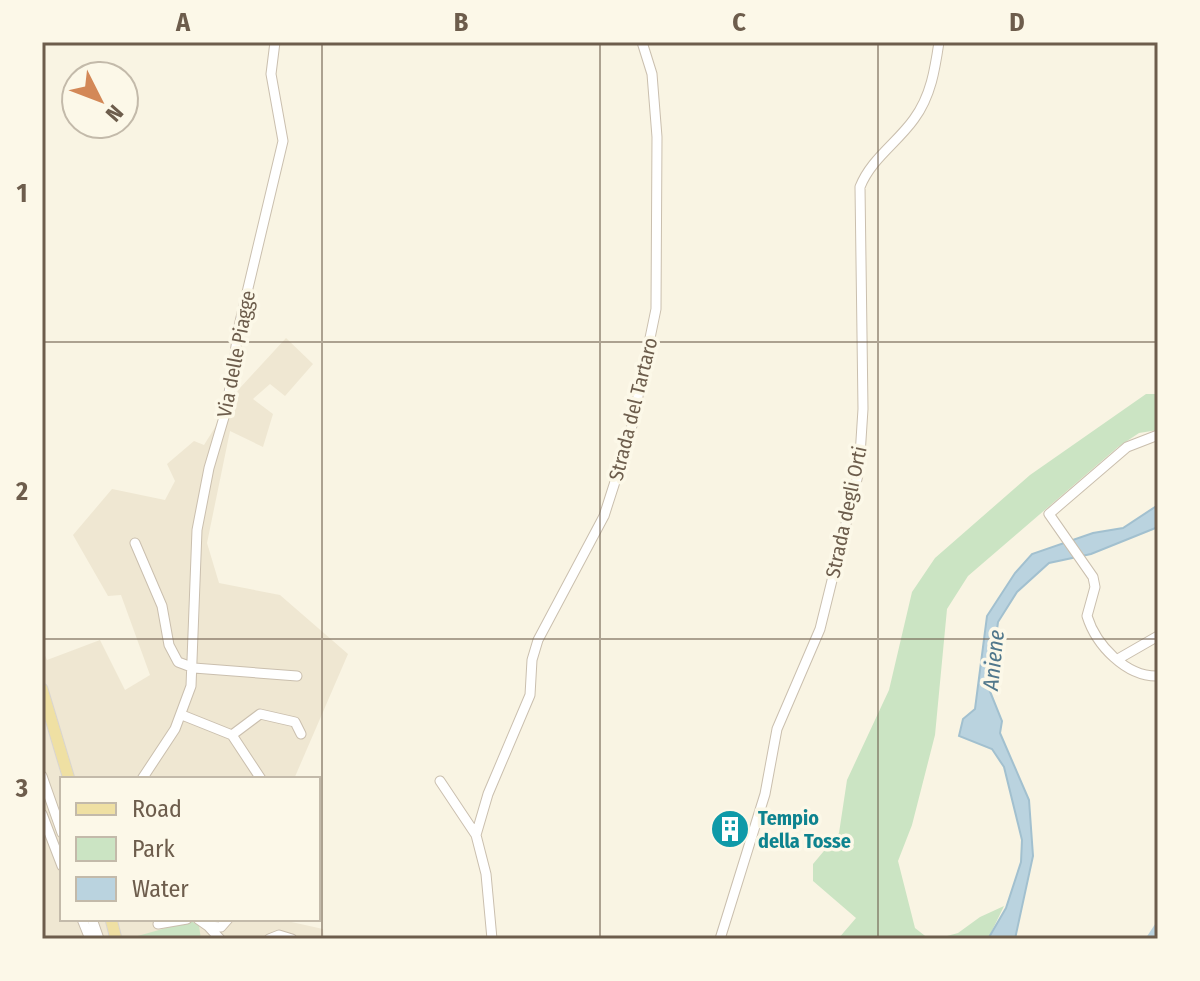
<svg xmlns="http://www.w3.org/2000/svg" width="1200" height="981" viewBox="0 0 1200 981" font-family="'Fira Sans Condensed',sans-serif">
<rect width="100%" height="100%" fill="#f9f4e3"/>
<path fill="#efe7d2" d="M286 338 313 364 285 396 270 384 253 399 273 414 263 447 230 431 207 543 219 583 280 595 348 654 294 779H62V919H278L323 929 324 939H42V649L47 660 100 640 125 690 150 675 121 595 108 596 73 535 112 489 165 500 175 481 167 464 194 441 204 445 239 389Z"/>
<path fill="#cbe4c3" d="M1146 394H1158V430L1139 433 1118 447 968 576 947 609 935 735 912 825 898 861 915 928 929 939H838L856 918 813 881V864L839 833 847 780 889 690 912 592 935 558 1030 475Z
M1004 906 988 939H936L958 933 980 917Z
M191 921 199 926 201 939H127Z"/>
<path fill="#bad3df" stroke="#a2c0cf" stroke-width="2" d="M1158 505V527L1091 554 1049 563 1017 592 998 622 989 689 1002 721 1000 733 1029 800 1033 856 1015 939H988L1006 908 1021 862 1022 840 1004 767 992 749 959 736 963 719 975 709 987 616 1015 573 1032 554 1093 533 1123 528Z"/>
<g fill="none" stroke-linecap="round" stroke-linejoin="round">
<path stroke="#bad3df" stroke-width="8" d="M1150 939 1158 927"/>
<defs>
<path id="minor" d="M1158 435 1127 447 1049 514 1093 577 1095 587 1087 616C1096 645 1126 677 1158 676
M135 543 162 606 169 645 178 662 194 668 297 676
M1118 659 1158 636
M182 715 232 735
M232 735 260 714 295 722 301 734
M232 735 261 779
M42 776 62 833
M142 779 175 729 191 686 197 530 209 468 227 407 239 326 283 141 271 74 275 42
M440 781 476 835
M42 814 62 866
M82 919 90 939
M92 919 99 939
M198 919 208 926 221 927 228 919
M158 924 187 919
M208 926 220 939
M269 939 279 935 292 939
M492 939 486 874 476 835 488 794 530 695 532 660 538 640 604 516 630 435 656 309 657 137 652 74 642 42
M720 939 765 794 777 729 820 629 859 471 863 409 860 187C871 159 897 143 914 119 931 96 935 69 939 42"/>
<path id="major" d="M42 689 69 779
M111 919 116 939"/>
</defs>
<use href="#minor" stroke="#cabfae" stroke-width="11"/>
<use href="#major" stroke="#d9d5d0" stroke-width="13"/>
<use href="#minor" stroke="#fff" stroke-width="9"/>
<use href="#major" stroke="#efe0a3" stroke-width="11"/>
</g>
<path fill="none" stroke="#6d5d4c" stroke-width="2" stroke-opacity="0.55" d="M322 42V939M600 42V939M878 42V939M42 342H1158M42 639H1158"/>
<defs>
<symbol id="building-disc" viewBox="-11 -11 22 22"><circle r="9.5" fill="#0f9aa8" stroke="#fcf8e8"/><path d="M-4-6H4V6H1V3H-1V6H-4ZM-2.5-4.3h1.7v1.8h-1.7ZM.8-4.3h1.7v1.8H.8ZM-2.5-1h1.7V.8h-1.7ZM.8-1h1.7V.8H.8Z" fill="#fff"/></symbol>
</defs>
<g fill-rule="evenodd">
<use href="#building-disc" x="708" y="807" width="44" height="44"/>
</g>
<g text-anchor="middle" stroke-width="7" stroke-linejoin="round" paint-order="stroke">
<g font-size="20" fill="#6d5d4c" stroke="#fcf8e8">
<text transform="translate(236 354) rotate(-79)" y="7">Via delle Piagge</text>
<text transform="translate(633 409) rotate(-76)" y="7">Strada del Tartaro</text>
<text transform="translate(846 512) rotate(-78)" y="7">Strada degli Orti</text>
</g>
<g font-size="20" font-weight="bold" fill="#0d838f" stroke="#fcf8e8" text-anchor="start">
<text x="758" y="825">Tempio<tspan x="758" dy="23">della Tosse</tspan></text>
</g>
<g font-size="22" font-style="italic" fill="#50778b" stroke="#fcf8e8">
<text transform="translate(993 660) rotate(-84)" y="8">Aniene</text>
</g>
</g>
<rect width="1200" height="981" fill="none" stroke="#fcf8e8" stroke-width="88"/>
<rect x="60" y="777" width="260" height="144" fill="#fcf8e8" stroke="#c3baaa" stroke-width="2"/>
<rect x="76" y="803" width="40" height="12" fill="#efe0a3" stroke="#c3baaa" stroke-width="2"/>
<text x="132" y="817" font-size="24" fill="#6d5d4c">Road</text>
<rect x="76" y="837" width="40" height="24" fill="#cbe4c3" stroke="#c3baaa" stroke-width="2"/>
<text x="132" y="857" font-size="24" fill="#6d5d4c">Park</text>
<rect x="76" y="877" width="40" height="24" fill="#bad3df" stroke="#c3baaa" stroke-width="2"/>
<text x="132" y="897" font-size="24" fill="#6d5d4c">Water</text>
<g transform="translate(100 100) rotate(132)"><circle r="38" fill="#fcf8e8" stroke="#c3baaa" stroke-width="2"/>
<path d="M0-6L14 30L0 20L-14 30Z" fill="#d38857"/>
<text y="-12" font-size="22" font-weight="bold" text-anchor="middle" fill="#6d5d4c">N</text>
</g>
<rect x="44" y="44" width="1112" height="893" fill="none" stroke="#6d5d4c" stroke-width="3"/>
<g font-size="26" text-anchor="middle" font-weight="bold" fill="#6d5d4c">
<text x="183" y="31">A</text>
<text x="461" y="31">B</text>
<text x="739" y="31">C</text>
<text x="1017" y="31">D</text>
<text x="22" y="202">1</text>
<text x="22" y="500">2</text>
<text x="22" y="797">3</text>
</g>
</svg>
